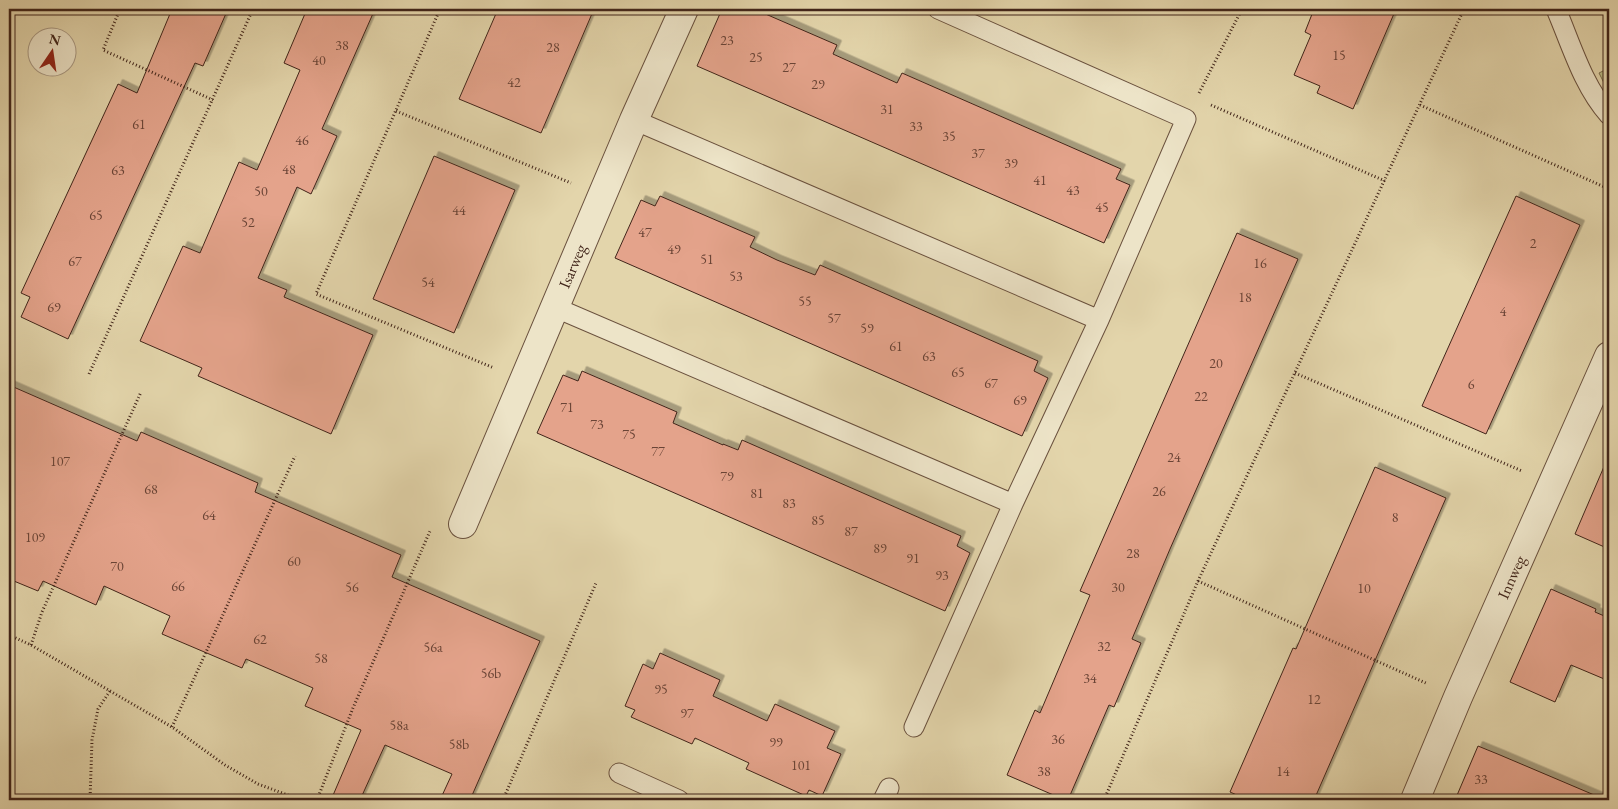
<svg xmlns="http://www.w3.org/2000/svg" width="1618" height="809" viewBox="0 0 1618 809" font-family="'EB Garamond',serif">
<defs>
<filter id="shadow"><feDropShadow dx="4.5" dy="-4.5" stdDeviation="0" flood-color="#0004"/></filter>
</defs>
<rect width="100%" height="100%" fill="#e3d5ab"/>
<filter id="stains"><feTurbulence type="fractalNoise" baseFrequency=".004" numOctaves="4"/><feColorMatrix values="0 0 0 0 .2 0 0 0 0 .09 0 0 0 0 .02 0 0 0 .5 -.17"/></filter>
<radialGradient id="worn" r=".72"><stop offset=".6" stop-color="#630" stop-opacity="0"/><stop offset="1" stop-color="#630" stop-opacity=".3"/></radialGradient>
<path fill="#bbbb84" stroke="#7e704f" d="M1609 68V93L1599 73Z"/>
<path fill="#e4a38b" stroke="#41251a" filter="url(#shadow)" d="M172 9H228L203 66 195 63 68 339 21 317 30 297 21 293 118 84 137 93Z
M307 9H375L322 129 337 136 311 194 297 187 258 278 287 290 284 297 373 335 331 434 198 376 202 368 140 341 183 246 200 253 239 162 257 170 300 70 284 63Z
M498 9H594L541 133 459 99Z
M722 9H754L837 45 833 54 897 83 902 73 1121 169 1116 179 1130 185 1104 243 697 66Z
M1314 9H1396L1353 109 1317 93 1320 86 1294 75 1311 35 1305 32Z
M434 156 515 190 454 333 373 299Z
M660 196 755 237 750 247 777 260 815 275 820 265 1038 361 1034 371 1048 378 1022 436 615 258 641 200 655 206Z
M1516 196 1580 225 1486 434 1422 406Z
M1237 233 1298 259 1170 549 1132 639 1141 643 1114 707 1109 705 1068 800H1065L1007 775 1035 710 1040 713 1090 595 1080 591Z
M582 371 677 412 673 423 723 445V444L738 450 742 440 961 536 957 546 970 553 945 611 537 433 563 375 578 381Z
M9 385 137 441 141 432 258 483 255 492 401 555 392 577 540 641 470 800H440L452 774 385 745 360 800H331L361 730 305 706 313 688 246 659 242 668 162 634 170 616 104 586 96 605 43 581 38 591 9 579Z
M1609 455V549L1575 534Z
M1375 467 1446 498 1314 800H1248L1230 792 1293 648 1296 649Z
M1551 589 1596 609 1595 612 1609 618V681L1571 665 1555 702 1510 682Z
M660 653 720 680 713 696 767 721 775 704 835 731 827 748 841 754 822 796 809 790 806 796 746 769 749 763 695 738 692 744 631 717 635 710 625 706 643 664 653 669Z
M1478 746 1500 755 1606 800H1455Z"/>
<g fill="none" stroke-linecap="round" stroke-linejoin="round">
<defs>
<path id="service" d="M1556 9C1571 44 1583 86 1609 115
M634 120 1099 320
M554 307 1013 504
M914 727 1013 504 1099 320 1186 119 938 9
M619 773 679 800
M883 800 889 788"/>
<path id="minor" d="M463 524 634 120 684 9
M1415 800 1458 697 1609 356"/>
</defs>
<use href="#service" stroke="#6a513e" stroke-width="21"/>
<use href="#minor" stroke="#6a513e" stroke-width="30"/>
<path stroke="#41251a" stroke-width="3" stroke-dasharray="1 2.5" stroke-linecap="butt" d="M120 9 103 50 213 100
M440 9 316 294 494 368
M1199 93 1242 9
M1211 105 1385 181
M1420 105 1609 189
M396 111 571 183
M1295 373 1522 471
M89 374 253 9
M1198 581 1428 684
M9 635 31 645 172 727 225 765 258 784 301 800
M31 645 42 612 141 392
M172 727 295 456
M90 800 92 740 98 709 110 691
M317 800 353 708 430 531
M503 800 596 583
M1104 800 1198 581 1464 9"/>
<use href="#service" stroke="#ede4c8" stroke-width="19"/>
<use href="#minor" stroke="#ede4c8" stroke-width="28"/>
</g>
<g text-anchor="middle" stroke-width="4.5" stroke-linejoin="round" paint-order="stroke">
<g font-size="14" fill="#6a4436">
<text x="727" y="45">23</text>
<text x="342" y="50">38</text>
<text x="553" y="52">28</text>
<text x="1339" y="60">15</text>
<text x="756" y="62">25</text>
<text x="319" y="65">40</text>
<text x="789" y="72">27</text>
<text x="514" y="87">42</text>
<text x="818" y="89">29</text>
<text x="887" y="114">31</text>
<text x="139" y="129">61</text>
<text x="916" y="131">33</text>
<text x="949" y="141">35</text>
<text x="302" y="145">46</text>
<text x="978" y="158">37</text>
<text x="1011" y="168">39</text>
<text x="289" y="174">48</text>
<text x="118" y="175">63</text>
<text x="1040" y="185">41</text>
<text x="1073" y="195">43</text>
<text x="261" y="196">50</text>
<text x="1102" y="212">45</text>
<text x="459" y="215">44</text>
<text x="96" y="220">65</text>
<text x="248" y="227">52</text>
<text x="645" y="237">47</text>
<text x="1533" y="248">2</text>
<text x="674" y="254">49</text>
<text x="707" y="264">51</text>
<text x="75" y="266">67</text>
<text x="1260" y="268">16</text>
<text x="736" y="281">53</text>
<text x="428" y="287">54</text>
<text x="1245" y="302">18</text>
<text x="805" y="306">55</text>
<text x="54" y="312">69</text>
<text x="1503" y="316">4</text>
<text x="834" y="323">57</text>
<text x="867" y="333">59</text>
<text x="896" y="351">61</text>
<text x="929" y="361">63</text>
<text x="1216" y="368">20</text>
<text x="958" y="377">65</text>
<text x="991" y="388">67</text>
<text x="1471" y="389">6</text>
<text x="1201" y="401">22</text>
<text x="1020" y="405">69</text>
<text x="567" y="412">71</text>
<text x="597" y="429">73</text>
<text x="629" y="439">75</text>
<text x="658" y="456">77</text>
<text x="1174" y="462">24</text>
<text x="60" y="466">107</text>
<text x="727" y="481">79</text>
<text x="151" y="494">68</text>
<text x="1159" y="496">26</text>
<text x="757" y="498">81</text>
<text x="789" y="508">83</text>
<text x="209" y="520">64</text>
<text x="1395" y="522">8</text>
<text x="818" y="525">85</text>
<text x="851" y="536">87</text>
<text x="35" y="542">109</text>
<text x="880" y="553">89</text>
<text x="1133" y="558">28</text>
<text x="913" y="563">91</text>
<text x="294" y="566">60</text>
<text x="117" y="571">70</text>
<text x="942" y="580">93</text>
<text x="178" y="591">66</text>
<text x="352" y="592">56</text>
<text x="1118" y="592">30</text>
<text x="1364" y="593">10</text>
<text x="260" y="644">62</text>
<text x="1104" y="651">32</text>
<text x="433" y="652">56a</text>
<text x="321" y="663">58</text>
<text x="491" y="678">56b</text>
<text x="1090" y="683">34</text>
<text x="661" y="694">95</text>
<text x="1314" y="704">12</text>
<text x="687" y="718">97</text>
<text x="399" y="730">58a</text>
<text x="1058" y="744">36</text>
<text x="776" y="747">99</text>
<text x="459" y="749">58b</text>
<text x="801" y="770">101</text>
<text x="1044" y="776">38</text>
<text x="1283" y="776">14</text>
<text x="1481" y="784">33</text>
</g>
<g font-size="16" fill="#41251a" stroke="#ede4c8">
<text transform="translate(572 266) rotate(-67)" y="6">Isarweg</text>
<text transform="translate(1511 577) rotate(-66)" y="6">Innweg</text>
</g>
</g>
<rect width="1618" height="809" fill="none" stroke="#e3d5ab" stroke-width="30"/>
<rect x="10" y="10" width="1598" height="789" fill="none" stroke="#41251a" stroke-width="2.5"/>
<rect x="15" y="15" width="1588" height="779" fill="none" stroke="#41251a"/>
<g transform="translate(52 52) rotate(13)"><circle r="24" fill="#ede4c8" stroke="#a89882"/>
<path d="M0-4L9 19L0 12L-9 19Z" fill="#8f2418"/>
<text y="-8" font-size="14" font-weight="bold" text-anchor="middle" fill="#41251a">N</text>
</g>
<rect width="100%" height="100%" filter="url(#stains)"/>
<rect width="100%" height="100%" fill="url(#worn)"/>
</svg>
